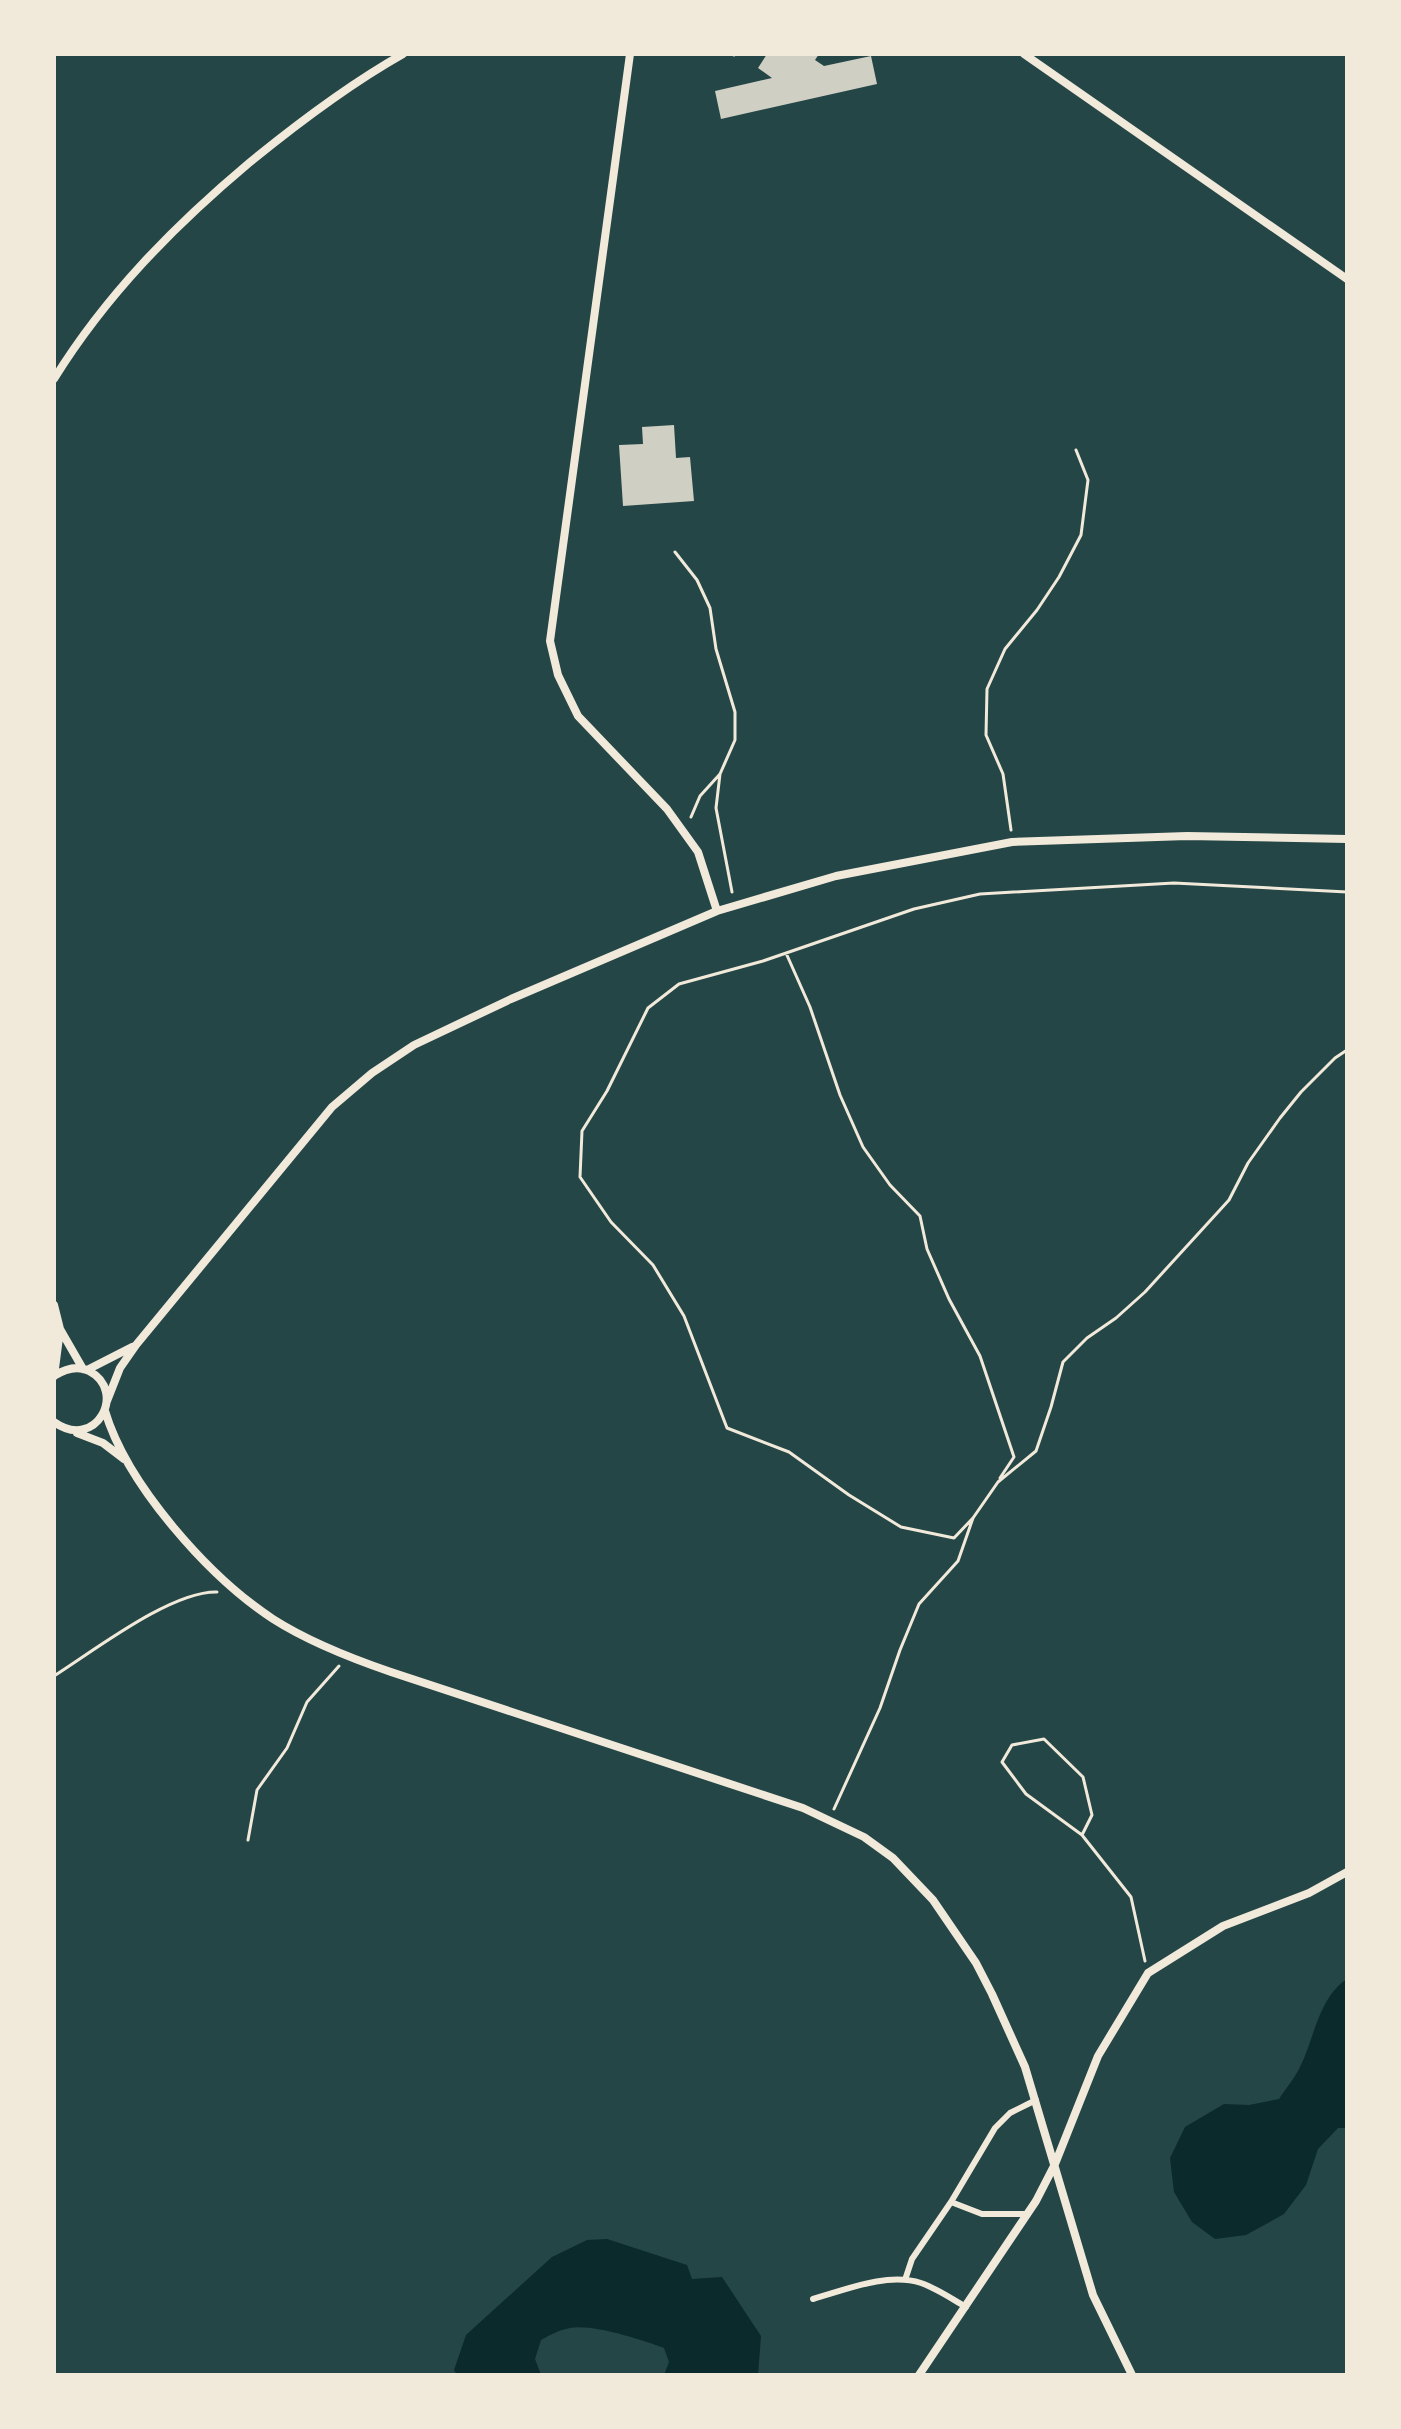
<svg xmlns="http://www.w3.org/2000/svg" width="1401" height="2429" viewBox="0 0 1401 2429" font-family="Figtree,sans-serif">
<rect width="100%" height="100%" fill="#0f3d3e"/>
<path fill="#244646" d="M54 54H1347V2375H54Z"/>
<path fill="#0a2a2b" d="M1347 1979V2128H1338L1318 2149 1306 2185 1284 2214 1246 2235 1215 2239 1192 2222 1174 2192 1170 2158 1185 2127 1224 2104 1249 2105 1279 2099C1286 2088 1295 2078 1300 2067 1314 2039 1319 1997 1347 1979Z
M607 2239 687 2265 692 2279 722 2277 761 2336 758 2375H664L669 2362 664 2348C642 2340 594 2324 570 2328 559 2330 550 2335 541 2340L535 2359 541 2375H457L454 2370 466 2335 552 2257 587 2240Z"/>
<path fill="#cfcfc3" d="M767 54H819L815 60 824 66 871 56 877 84 721 119 715 91 772 78 758 68Z
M674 425 676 458 690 457 694 501 623 506 619 445 643 444 642 427Z"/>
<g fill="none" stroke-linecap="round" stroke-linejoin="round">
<path stroke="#f1e9da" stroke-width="3" d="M733 54 734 55
M675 552 697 580 710 608 716 649 735 712V740L720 774 700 796 691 817
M720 774 716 808 732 892
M1011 830 1003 774 986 735 987 689 1005 649 1037 610 1059 577 1081 535 1088 480 1076 450
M786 953 810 1007 840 1095 863 1147 890 1185 920 1216 927 1249 949 1299 980 1356 1014 1457 1000 1478
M973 1518 954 1538 901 1527 849 1495 789 1452 727 1428 684 1316 653 1265 611 1222 580 1177 582 1131 607 1091 648 1008 679 984 763 961 914 909 980 894 1174 883 1347 892
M54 1676C95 1650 171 1591 217 1592
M834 1809 880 1708 900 1650 919 1604 958 1561 973 1518 998 1482 1036 1451 1051 1407 1063 1362 1087 1338 1116 1318 1145 1292 1229 1200 1248 1163 1280 1118 1301 1092 1335 1058 1347 1050
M1082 1835 1092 1815 1083 1777 1044 1739 1012 1745 1002 1762 1026 1794 1082 1835 1131 1897 1145 1961
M248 1840 257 1790 287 1748 307 1702 339 1666"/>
<path stroke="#f1e9da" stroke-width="6" d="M951 2202 982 2214H1028
M905 2280 912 2259 951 2202 995 2128 1010 2113 1036 2100
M813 2299C845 2290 887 2272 921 2283 936 2288 952 2299 966 2307"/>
<path stroke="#f1e9da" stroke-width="8" d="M630 54 550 641 558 675 578 716 667 809 698 852 717 911
M1024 54 1347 279
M54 379C106 295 174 226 249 163 298 123 348 85 403 54
M54 1305 60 1329 83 1369
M87 1370 132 1347
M54 1376C65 1369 77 1365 89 1371 128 1391 96 1452 54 1422
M54 1376 60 1330
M107 1401 120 1368 136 1345 332 1107 372 1073 414 1045 511 999 717 911 836 876 1012 842 1187 836 1347 839
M105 1411C127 1485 209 1577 273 1619 309 1642 350 1658 391 1672L803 1808 864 1837 893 1858 933 1900 976 1963 992 1994 1025 2067 1093 2295 1132 2375
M77 1433 103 1443 124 1459
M919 2375 1036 2201 1055 2164 1098 2056 1148 1973 1223 1926 1309 1893 1347 1872"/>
</g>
<rect width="1401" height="2429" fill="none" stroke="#f1e9da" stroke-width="112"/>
</svg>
